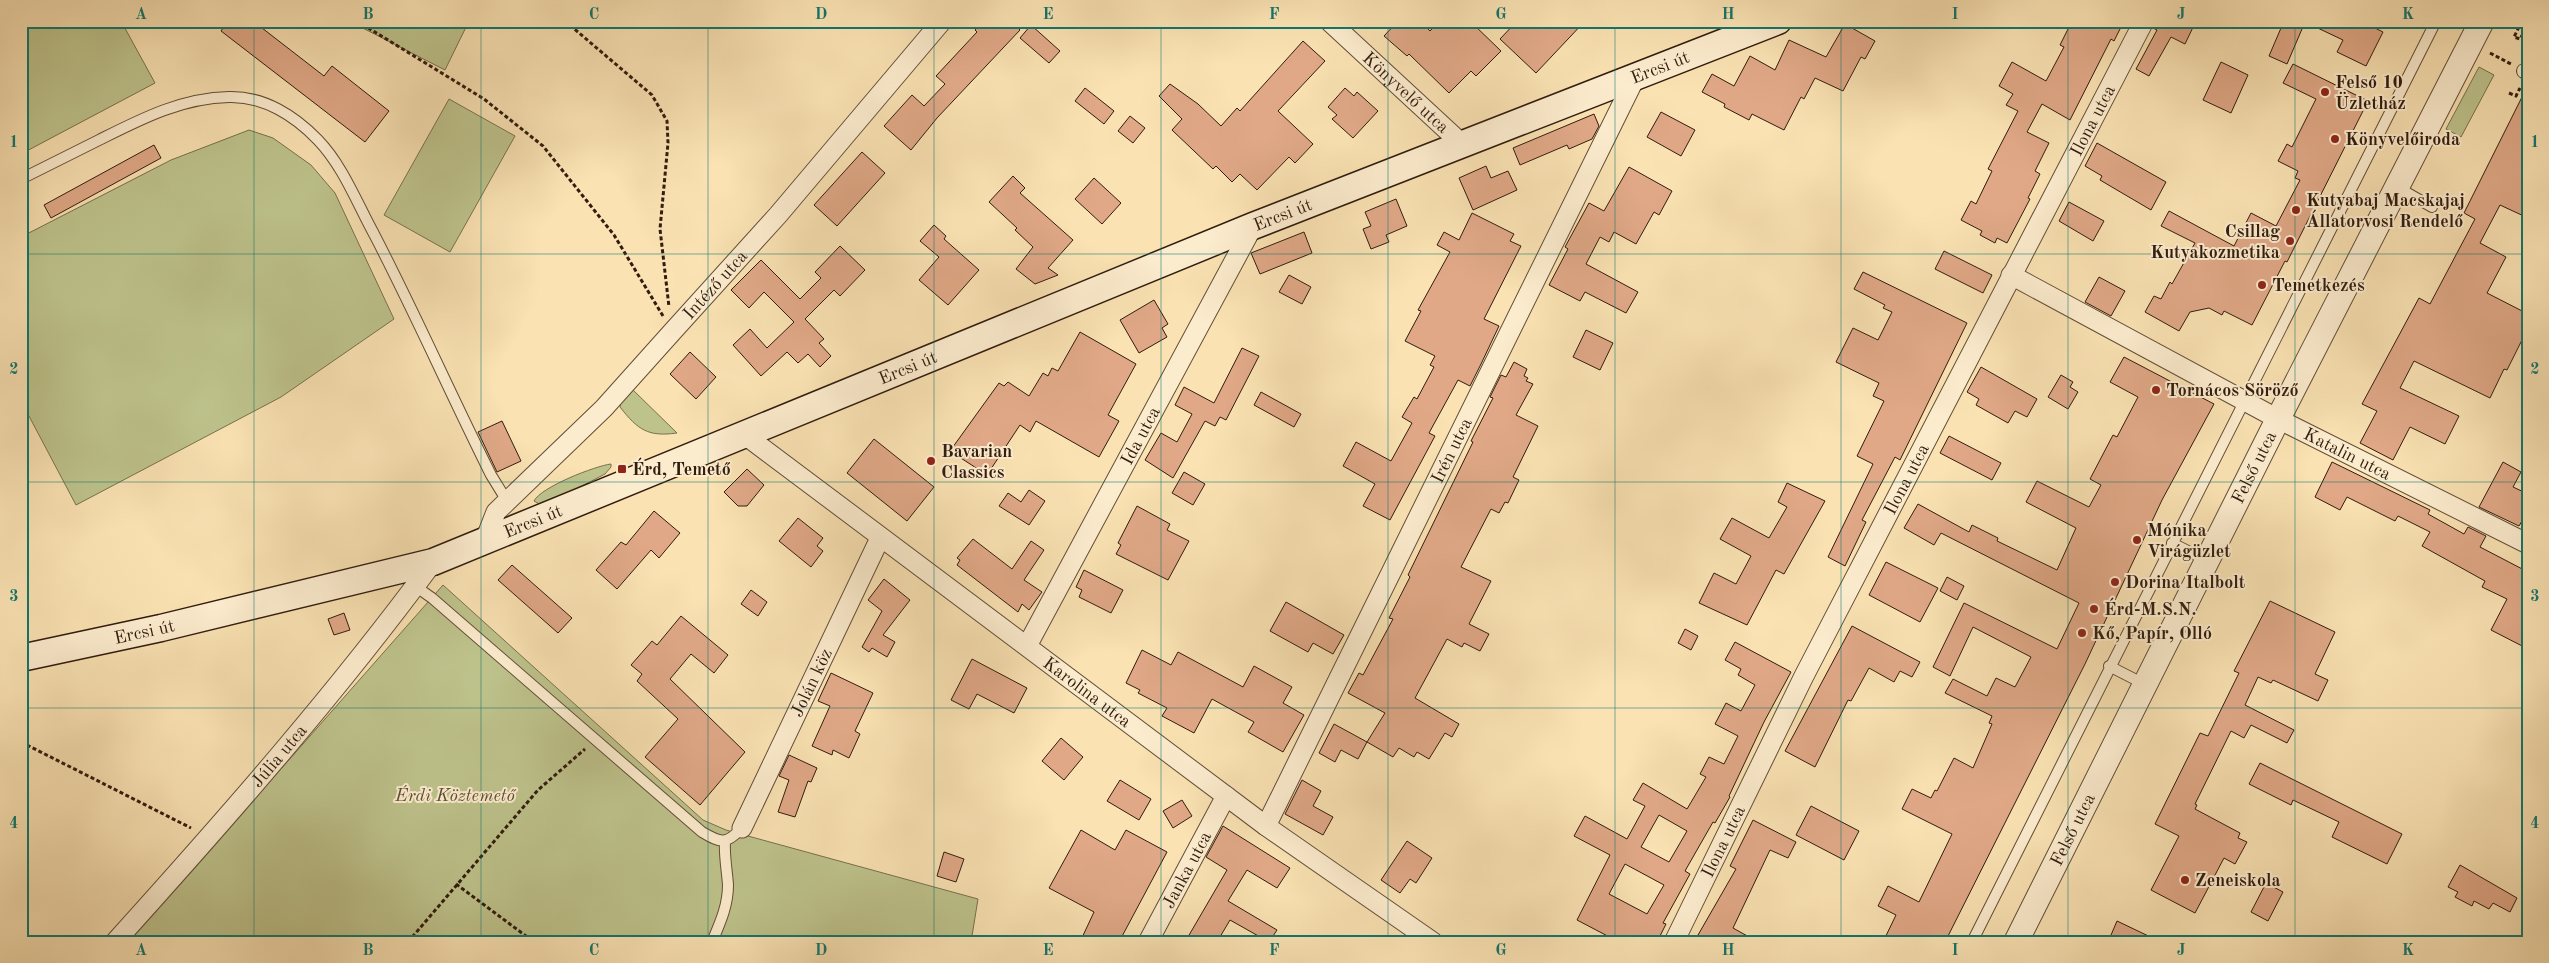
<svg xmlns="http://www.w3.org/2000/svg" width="2549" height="963" viewBox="0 0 2549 963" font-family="'Old Standard TT',serif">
<rect width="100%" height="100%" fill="#fae2b3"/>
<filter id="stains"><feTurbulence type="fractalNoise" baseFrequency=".004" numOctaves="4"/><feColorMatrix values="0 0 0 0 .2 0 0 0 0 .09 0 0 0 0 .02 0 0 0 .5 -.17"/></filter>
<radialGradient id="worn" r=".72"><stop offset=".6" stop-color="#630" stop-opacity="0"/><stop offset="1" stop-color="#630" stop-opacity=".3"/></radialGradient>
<path fill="#bec38c" stroke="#78704d" d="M21 21H121L155 83 21 154Z
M349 21H469L445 70Z
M2479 67 2494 75 2461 137 2446 129Z
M449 99 515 136 450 252 384 215Z
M249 130 273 138 311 165 335 193 394 319 281 397 76 505 21 401V237L171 160Z
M633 390 677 433C648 437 638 430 620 407L621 402Z
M611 464V467L605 474 543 506 534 501C541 487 595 466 611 464Z
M443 585 703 820 726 830 978 899 971 942H123L199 862Z"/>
<path fill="#e0a887" stroke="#311c0e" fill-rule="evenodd" d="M228 21H253L324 76 332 66 389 111 365 142 221 31Z
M983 21H1011L1020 30 937 118 911 150 884 126 912 95 924 106 945 84 936 76 977 32 975 30Z
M1398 21H1420L1430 31 1439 21H1470L1501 51 1476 76 1471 71 1449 93 1409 54 1407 56 1384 36Z
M1517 21H1585L1536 73 1500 39Z
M2072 21H2124L2114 41 2111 39 2070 120 2042 104 2027 132 2049 143 2035 171 2040 174 2028 198 2030 199 2007 243 1997 238 1995 243 1980 235 1982 231 1961 220 1971 201 1976 204 1992 171 1988 169 2018 111 2006 105 2013 94 1999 86 2012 62 2046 81 2064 47 2060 45Z
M2155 21H2196L2185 44 2171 37 2149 76 2136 69 2157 30 2153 28Z
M2284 21H2361L2383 32 2366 66 2337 52 2343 40 2305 22 2287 64 2269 56Z
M1845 24 1875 41 1865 59 1861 57 1843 91 1815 78 1804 99 1801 97 1784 130 1752 114 1749 120 1724 107 1725 104 1702 92 1712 74 1734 86 1750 56 1775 70 1789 40 1826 57Z
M1031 25 1060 51 1049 63 1020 38Z
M1303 41 1325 61 1278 111 1313 144 1295 163 1289 157 1257 190 1240 174 1232 182 1216 166 1213 169 1172 130 1182 119 1159 96 1170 84 1198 104 1221 126 1237 108 1240 111Z
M2221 62 2248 75 2231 113 2203 100Z
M2293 64 2368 101 2287 262 2285 261 2252 325 2224 311 2222 315 2209 308 2190 312 2179 331 2145 312 2154 296 2161 299 2170 282 2172 284 2195 243 2161 226 2169 211 2234 246 2251 213 2276 226 2300 180 2295 178 2298 171 2278 161 2287 144 2292 147 2316 99 2283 83Z
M2528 85V218L2500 205 2480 243 2506 257 2487 293 2528 314V343L2522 340 2507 370 2504 369 2490 398 2414 361 2400 388 2459 416 2445 444 2410 427 2393 460 2360 443 2377 411 2362 404 2419 298 2430 304 2475 219 2464 213Z
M1085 88 1114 111 1104 124 1075 101Z
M1345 88 1354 96 1357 92 1378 111 1353 138 1332 119 1337 115 1328 107Z
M1661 112 1695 130 1681 156 1647 137Z
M1594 114 1599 126 1592 139 1569 149 1567 145 1520 165 1513 148Z
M1130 116 1145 128 1133 143 1118 131Z
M2097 143 2166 182 2151 210 2100 180 2102 176 2085 166Z
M154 145 161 158 51 218 44 205Z
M862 152 885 173 837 226 814 205Z
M1486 166 1491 178 1508 171 1517 190 1473 210 1459 178Z
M1629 167 1672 191 1659 215 1654 212 1636 244 1614 232 1609 242 1600 237 1586 264 1638 292 1626 313 1585 292 1580 301 1549 285 1568 249 1565 247 1589 203 1604 211Z
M1013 176 1025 188 1020 193 1073 240 1048 268 1058 275 1035 284 1016 269 1033 247 1015 230 1017 228 989 202Z
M1094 178 1121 203 1102 224 1075 199Z
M1396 199 1407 226 1386 235 1389 242 1371 249 1363 229 1371 226 1365 212Z
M2069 202 2104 221 2093 241 2059 221Z
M1472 213 1514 234 1510 241 1521 246 1484 319 1499 326 1481 364 1470 386 1458 380 1429 433 1435 436 1390 520 1363 506 1375 484 1343 466 1356 442 1391 461 1412 423 1402 417 1414 397 1417 399 1434 367 1430 365 1435 356 1405 341 1421 311 1418 310 1450 252 1437 245 1444 232 1459 240Z
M934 225 946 236 944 239 979 270 948 305 919 280 939 257 920 241Z
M1304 232 1312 253 1260 274 1251 253Z
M840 246 865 270 840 296 834 290 805 319 824 339 819 343 831 356 820 367 808 354 798 363 787 352 761 376 733 345 750 329 767 348 794 322 764 292 749 308 731 290 761 260 800 299 821 278 815 272Z
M1944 251 1992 275 1983 293 1935 269Z
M1863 272 1967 323 1900 460 1895 457 1862 520 1866 522 1845 566 1828 557 1873 464 1857 456 1884 401 1873 396 1879 383 1836 362 1853 328 1878 340 1892 312 1883 308 1885 305 1854 289Z
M1289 275 1311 287 1302 304 1279 292Z
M2099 277 2125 291 2111 316 2085 302Z
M1154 300 1168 324 1162 328 1167 337 1139 353 1120 320Z
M1586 330 1613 343 1600 370 1573 357Z
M1080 332 1136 364 1108 415 1119 421 1099 457 1036 421 1030 432 1020 425 987 475 950 451 999 383 1004 386 1008 382 1029 396 1043 373 1048 376 1052 368 1058 371Z
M1242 348 1259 356 1226 420 1220 417 1215 426 1205 421 1173 478 1145 460 1161 433 1177 442 1192 414 1175 405 1184 387 1214 403Z
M690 352 716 377 696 399 670 374Z
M2124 357 2214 404 2162 500 2085 664 1945 942H1883L1896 915 1878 906 1888 886 1919 902 1952 834 1902 809 1912 789 1931 798 1935 790 1937 791 1954 758 1973 768 1992 724 1989 723 1992 716 1945 693 1953 679 1987 696 1996 678 2015 687 2031 657 1973 627 1950 676 1933 667 1964 603 2057 649 2079 603 1941 533 1934 545 1904 528 1918 504 1969 532 1972 525 1998 538 1997 541 2057 570 2076 528 2026 502 2037 481 2089 507 2101 485 2090 479 2113 435 2117 437 2138 397 2110 382Z
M1514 362 1527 369 1524 376 1528 378 1526 381 1533 384 1516 415 1538 426 1513 477 1519 480 1508 503 1505 502 1499 513 1491 509 1461 567 1491 581 1469 624 1489 634 1480 651 1464 643 1462 647 1447 639 1415 698 1459 724 1452 737 1445 733 1429 759 1417 752 1414 757 1399 748 1393 757 1367 742 1385 713 1348 693 1359 673 1363 675 1393 619 1389 618 1410 577 1408 575 1473 442 1471 441 1493 398 1490 397 1501 375 1506 377Z
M1981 367 2037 399 2027 417 2015 411 2008 423 1976 405 1979 399 1967 392Z
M2061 375 2073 382 2070 387 2078 392 2068 409 2048 397Z
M1261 392 1301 414 1294 427 1254 405Z
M502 421 521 461 497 472 478 432Z
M1949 436 2001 463 1992 480 1940 453Z
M874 439 934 487 907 521 847 473Z
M2332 462 2430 510 2428 514 2464 534 2468 527 2486 536 2480 547 2528 572V649L2491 630 2507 599 2482 587 2485 581 2422 546 2430 532 2398 516 2395 521 2347 497 2340 510 2315 497Z
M2503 462 2521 472 2513 487 2528 494V524L2522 521 2519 526 2479 507Z
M747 469 764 485 747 506H738L724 492Z
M1184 472 1205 484 1193 505 1172 493Z
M1787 483 1825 501 1784 574 1776 570 1747 625 1699 603 1714 573 1736 584 1751 556 1720 539 1732 518 1769 538 1787 507 1778 502Z
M1029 490 1045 501 1029 525 999 506 1008 493 1021 502Z
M1137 506 1170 524 1167 530 1189 541 1168 580 1116 554 1121 545 1118 543Z
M654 511 680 533 659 558 651 550 617 589 596 570 621 542 626 545Z
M798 518 823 538 817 546 823 551 811 567 779 541Z
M973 539 1012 569 1031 541 1044 550 1024 580 1042 592 1029 610 1022 604 1018 612 957 565 960 560 957 558Z
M1886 562 1938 588 1920 622 1869 595Z
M512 565 572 618 558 633 498 580Z
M1084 570 1123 590 1111 613 1079 597 1082 590 1076 587Z
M1947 577 1964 586 1957 600 1940 591Z
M884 579 910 600 883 635 895 642 887 657 872 648 869 652 862 647 882 611 868 600Z
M751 590 767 602 758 616 741 604Z
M2270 601 2335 632 2315 674 2328 680 2318 701 2273 680 2271 683 2258 677 2245 705 2294 730 2287 743 2251 725 2244 738 2231 731 2195 804 2197 805 2195 809 2240 833 2238 838 2247 842 2235 864 2224 858 2195 913 2151 890 2179 836 2155 824 2200 733 2208 736 2239 673 2234 671Z
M1286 602 1344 635 1333 654 1313 643 1308 652 1270 631Z
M344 613 350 630 334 635 328 619Z
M681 616 728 655 714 673 691 654 670 679 745 752 700 805 645 757 678 719 637 681 642 674 631 665 652 641 657 645Z
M1852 626 1920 662 1912 677 1900 671 1894 682 1869 668 1851 701 1848 700 1815 767 1785 751Z
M1685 629 1698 636 1691 650 1678 643Z
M1735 642 1791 672 1764 722 1729 796 1730 797 1715 823 1713 822 1685 871 1690 874 1663 923 1666 924 1657 942H1619L1577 920 1610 855 1574 836 1585 816 1627 839 1645 806 1633 800 1643 783 1687 809 1706 777 1700 774 1709 757 1724 764 1738 736 1715 724 1726 703 1741 711 1755 685 1738 675 1741 669 1725 660ZM1659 815 1687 831 1669 862 1641 847ZM1625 864 1664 885 1647 914 1609 894Z
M1142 650 1171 665 1178 652 1243 687 1254 666 1292 687 1283 703 1304 715 1283 752 1248 732 1254 722 1212 699 1194 733 1162 716 1167 708 1138 693 1140 690 1126 683Z
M972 659 1027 688 1014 713 977 694 969 709 951 700Z
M831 673 873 693 855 731 860 734 849 758 833 750 832 755 812 746 830 706 818 701Z
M1334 724 1367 742 1358 759 1341 750 1335 762 1319 753Z
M1061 738 1083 757 1064 780 1042 761Z
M789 755 817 768 811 782 808 781 795 817 778 812 789 780 779 776Z
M2260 763 2402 834 2387 864 2332 837 2339 822 2293 800 2291 805 2249 784Z
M1120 780 1151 799 1139 820 1107 801Z
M1302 780 1321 791 1313 806 1333 817 1323 835 1285 814Z
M1182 800 1192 816 1173 828 1163 811Z
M1811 806 1859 831 1844 860 1796 835Z
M1753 820 1796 842 1788 858 1770 850 1733 928 1758 942H1709L1698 935 1736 869 1730 866Z
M1223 826 1290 868 1277 888 1247 870 1228 901 1277 930 1269 942 1230 920 1217 942H1185L1227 870 1206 857Z
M1081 830 1115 850 1126 830 1167 852 1119 942H1080L1094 912 1049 888Z
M1407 841 1432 858 1416 883 1410 879 1400 893 1381 880Z
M944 852 964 859 956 882 937 876Z
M2460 865 2517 898 2510 912 2493 903 2489 909 2474 901 2472 906 2455 897 2458 892 2448 887Z
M2266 883 2283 892 2268 921 2251 912Z
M2117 921 2161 942H2108Z"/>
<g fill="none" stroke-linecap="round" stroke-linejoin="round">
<defs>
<path id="service" d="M21 179C47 166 73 153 99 140 141 119 181 98 229 97 264 96 295 116 318 140 343 166 357 203 374 234 415 313 451 395 491 475L507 501
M2397 187 2432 207
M2172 543 2208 561
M415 586 432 598 702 832C721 843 726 845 742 828
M2109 666 2146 685
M712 942C720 923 728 906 728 885 727 870 724 856 725 841
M1972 942 2436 21"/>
<path id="pedestrian" d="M2524 71 2528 73"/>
<g id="minor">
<path id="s1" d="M1329 21 1462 144"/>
<path d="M1730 21 1744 34"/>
<path id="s2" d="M2011 275 2278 419 2528 544"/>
<path id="s3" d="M745 435 1266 826 1433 942"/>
<path id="s4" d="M485 540 496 512 604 408 673 331 778 215 942 21"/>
<path id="s5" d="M1027 646 1253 226"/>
<path id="s6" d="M1266 826 1636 76"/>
<path id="s7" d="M742 828 880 538"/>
<path id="s8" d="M115 942C226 819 335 695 433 562"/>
<path id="s9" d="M1148 942 1226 796"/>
<path id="s10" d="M1674 942 1804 676 2144 21"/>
</g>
<g id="tertiary">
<path id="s11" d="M2016 942 2278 419 2482 21"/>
</g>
<g id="secondary">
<path id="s12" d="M21 658 161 628 433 562 1253 226 1778 21"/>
</g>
</defs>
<use href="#service" stroke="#634e37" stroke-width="12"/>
<use href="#pedestrian" stroke="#634e37" stroke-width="16"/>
<use href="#minor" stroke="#634e37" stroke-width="21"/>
<use href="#tertiary" stroke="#634e37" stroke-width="26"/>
<use href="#secondary" stroke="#311c0e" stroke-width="29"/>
<path stroke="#311c0e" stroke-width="3" stroke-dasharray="4 2.5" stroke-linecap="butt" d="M357 21 484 99 543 146 614 235 663 316
M565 21 652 95 667 121 668 143 660 229 669 307
M2522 21 2514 37 2520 39 2528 25
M2490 53 2511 64
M2509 93 2516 96 2520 88
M21 742 191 828
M456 884 534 942
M408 942 538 790 585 749"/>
<use href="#service" stroke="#fcecce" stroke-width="10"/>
<use href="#pedestrian" stroke="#fcecce" stroke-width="14"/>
<use href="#minor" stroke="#fcecce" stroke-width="19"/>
<use href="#tertiary" stroke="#fcecce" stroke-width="24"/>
<use href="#secondary" stroke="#fcecce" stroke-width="26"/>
</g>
<path fill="none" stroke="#0f766e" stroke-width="1" stroke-opacity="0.55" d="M254 21V942M481 21V942M708 21V942M934 21V942M1161 21V942M1388 21V942M1615 21V942M1841 21V942M2068 21V942M2295 21V942M21 254H2528M21 482H2528M21 708H2528"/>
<g fill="#8f2418" stroke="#fcecce" stroke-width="2">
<circle cx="2325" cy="92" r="5"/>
<circle cx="2335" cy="139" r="5"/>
<circle cx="2296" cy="210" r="5"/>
<circle cx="2290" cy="241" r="5"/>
<circle cx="2262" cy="285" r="5"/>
<circle cx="2156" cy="390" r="5"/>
<circle cx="931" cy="461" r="5"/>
<rect x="617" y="464" width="10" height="10" rx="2.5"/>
<circle cx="2137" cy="540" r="5"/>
<circle cx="2115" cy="582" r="5"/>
<circle cx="2094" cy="609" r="5"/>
<circle cx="2082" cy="633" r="5"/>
<circle cx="2185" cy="880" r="5"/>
</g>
<g text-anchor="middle" stroke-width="4" stroke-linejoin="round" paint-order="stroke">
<g font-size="18" fill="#311c0e" stroke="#fcecce">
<text dy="6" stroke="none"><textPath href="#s12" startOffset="1746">Ercsi út</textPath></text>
<text dy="6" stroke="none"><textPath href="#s1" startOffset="105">Könyvelő utca</textPath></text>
<text dy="6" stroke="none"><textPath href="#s10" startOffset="922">Ilona utca</textPath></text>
<text dy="6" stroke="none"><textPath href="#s12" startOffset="1341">Ercsi út</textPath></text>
<text dy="6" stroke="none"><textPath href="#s4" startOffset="346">Intéző utca</textPath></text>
<text dy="6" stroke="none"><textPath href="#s12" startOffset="936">Ercsi út</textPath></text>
<text dy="6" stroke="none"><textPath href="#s5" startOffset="239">Ida utca</textPath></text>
<text dy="6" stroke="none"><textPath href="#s6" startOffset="419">Irén utca</textPath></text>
<text dy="6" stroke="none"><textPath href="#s2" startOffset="381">Katalin utca</textPath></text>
<text dy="6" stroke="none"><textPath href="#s11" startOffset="531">Felső utca</textPath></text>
<text dy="6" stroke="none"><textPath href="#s10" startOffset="518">Ilona utca</textPath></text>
<text dy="6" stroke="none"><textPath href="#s12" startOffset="531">Ercsi út</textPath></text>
<text dy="6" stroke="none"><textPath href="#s12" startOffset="126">Ercsi út</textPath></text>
<text dy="6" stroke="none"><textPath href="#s7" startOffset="161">Jolán köz</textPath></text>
<text dy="6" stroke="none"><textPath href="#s3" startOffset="428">Karolina utca</textPath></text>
<text dy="6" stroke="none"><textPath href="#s8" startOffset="248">Júlia utca</textPath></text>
<text dy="6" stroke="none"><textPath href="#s11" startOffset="126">Felső utca</textPath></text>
<text dy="6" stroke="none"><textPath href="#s10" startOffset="112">Ilona utca</textPath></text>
<text dy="6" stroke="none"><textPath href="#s9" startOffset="82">Janka utca</textPath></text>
</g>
<g font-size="18" font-weight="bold" fill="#311c0e" stroke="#fcecce" text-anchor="start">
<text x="2335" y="88">Felső 10<tspan x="2335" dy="21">Üzletház</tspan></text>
<text x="2345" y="145">Könyvelőiroda</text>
<text x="2306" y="206">Kutyabaj Macskajaj<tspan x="2306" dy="21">Állatorvosi Rendelő</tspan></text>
<text x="2280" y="237" text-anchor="end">Csillag<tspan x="2280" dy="21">Kutyakozmetika</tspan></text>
<text x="2272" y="291">Temetkezés</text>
<text x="2166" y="396">Tornácos Söröző</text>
<text x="941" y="457">Bavarian<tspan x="941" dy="21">Classics</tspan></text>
<text x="632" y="475">Érd, Temető</text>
<text x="2147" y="536">Mónika<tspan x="2147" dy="21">Virágüzlet</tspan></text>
<text x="2125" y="588">Dorina Italbolt</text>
<text x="2104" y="615">Érd-M.S.N.</text>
<text x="2092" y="639">Kő, Papír, Olló</text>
<text x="2195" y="886">Zeneiskola</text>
</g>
<g font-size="18" font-style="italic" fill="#5b4e34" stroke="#fcecce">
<text x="455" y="801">Érdi Köztemető</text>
</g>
</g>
<rect width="2549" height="963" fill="none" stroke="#fae2b3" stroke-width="55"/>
<rect x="28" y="28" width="2494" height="908" fill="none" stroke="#0f766e" stroke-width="2"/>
<g font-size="16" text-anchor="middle" font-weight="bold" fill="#0f766e">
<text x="141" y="19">A</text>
<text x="368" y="19">B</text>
<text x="594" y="19">C</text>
<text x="821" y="19">D</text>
<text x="1048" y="19">E</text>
<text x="1274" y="19">F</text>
<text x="1501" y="19">G</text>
<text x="1728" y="19">H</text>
<text x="1955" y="19">I</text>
<text x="2181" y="19">J</text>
<text x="2408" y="19">K</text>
<text x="14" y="147">1</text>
<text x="2535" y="147">1</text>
<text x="14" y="374">2</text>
<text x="2535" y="374">2</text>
<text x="14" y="601">3</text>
<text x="2535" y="601">3</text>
<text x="14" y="828">4</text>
<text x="2535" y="828">4</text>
<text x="141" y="955">A</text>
<text x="368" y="955">B</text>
<text x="594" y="955">C</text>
<text x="821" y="955">D</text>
<text x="1048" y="955">E</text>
<text x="1274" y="955">F</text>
<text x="1501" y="955">G</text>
<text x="1728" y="955">H</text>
<text x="1955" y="955">I</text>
<text x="2181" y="955">J</text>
<text x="2408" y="955">K</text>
</g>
<rect width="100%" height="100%" filter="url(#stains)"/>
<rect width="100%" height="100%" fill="url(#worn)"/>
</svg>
